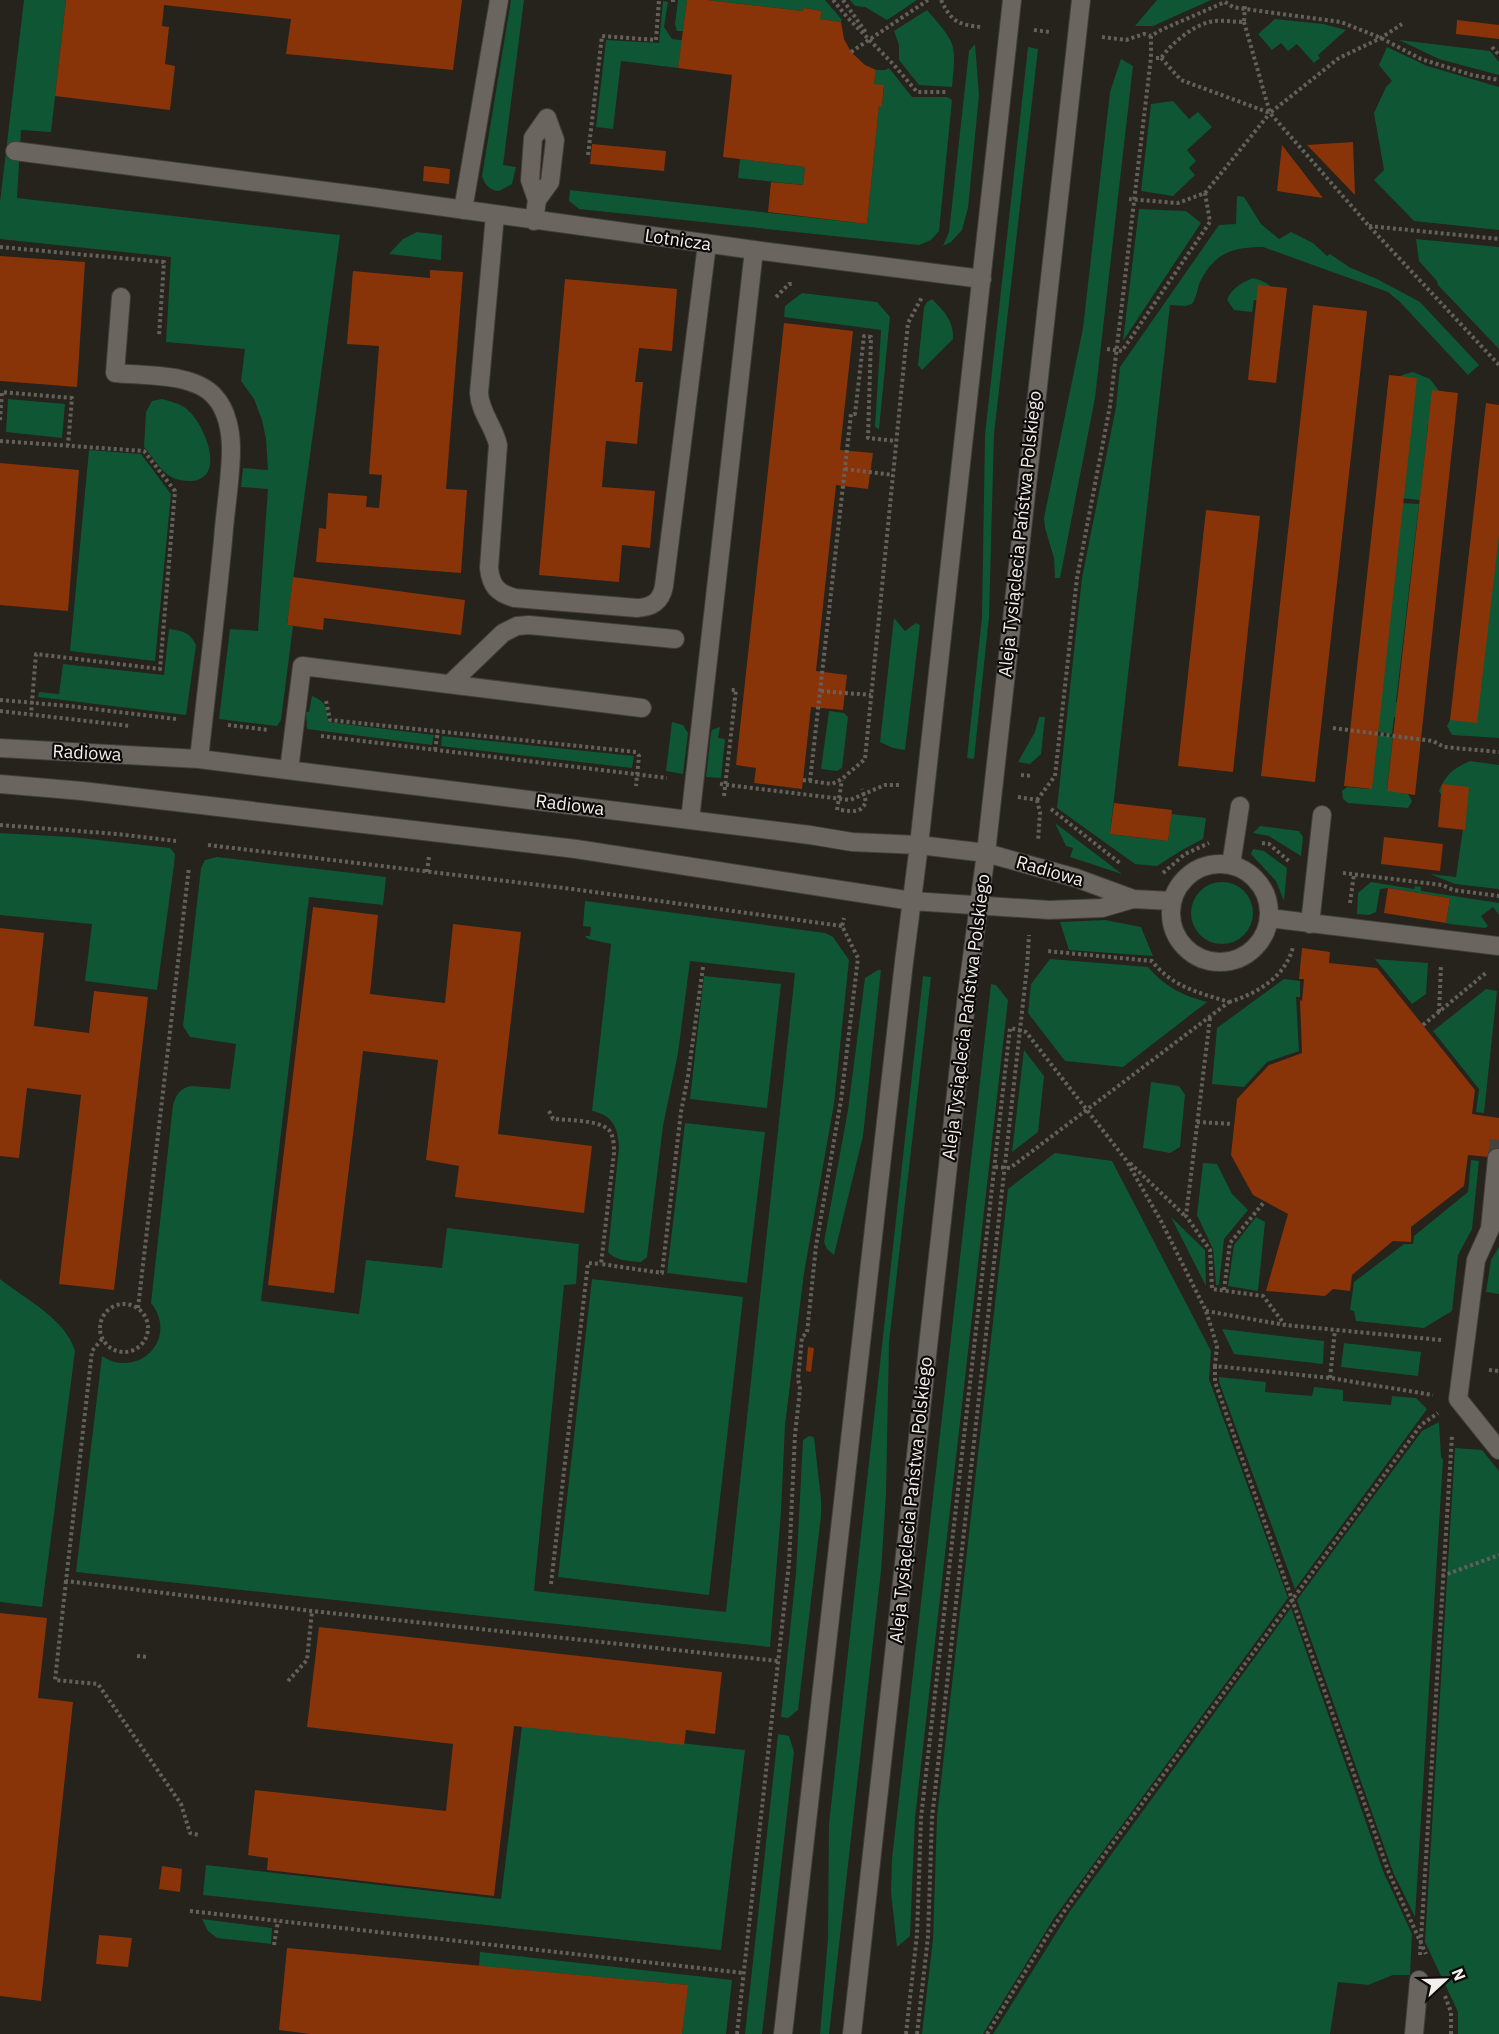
<svg xmlns="http://www.w3.org/2000/svg" width="1499" height="2034" viewBox="0 0 1499 2034" font-family="'IBM Plex Sans',sans-serif">
<rect width="100%" height="100%" fill="#26221c"/>
<path fill="#0f5634" d="M24 0H66L51 132 21 130 17 198 340 235 287 624 293 626 281 720 277 726 219 719 230 629 258 631 268 489 241 487 243 468 268 470 266 439 262 420 254 399 241 381 245 349 166 342 171 257 0 239V202Z
M511 0H524L503 165 516 167 512 184 499 191C489 190 485 185 482 176Z
M678 0H687L683 31H677L675 24Z
M707 0H825L842 20 841 22 820 19 822 11 804 8 803 11Z
M850 0H917L887 20 865 7 855 6Z
M1157 0H1211L1153 26H1135Z
M663 1 668 2 664 27 672 39 682 40 678 68 621 61 613 129 596 127 606 40 659 43Z
M927 10C957 45 956 42 952 87L919 85 899 60V45L894 31Z
M1275 19 1323 24 1346 30 1318 55 1320 58 1314 63 1297 44 1288 51 1281 43 1272 50 1258 34Z
M1399 40 1490 51 1499 62V75L1439 59Z
M975 44 979 95 968 208 962 230 951 242 943 246 949 232 969 51Z
M1028 47 1038 49 994 434 989 617 974 759 967 758 982 617 985 435Z
M1387 47 1427 66 1499 87V230L1414 221 1374 180 1384 170 1374 113 1386 87 1392 81 1379 65Z
M1121 59 1133 66 1095 398 1060 578H1055L1054 558 1045 528 1044 518 1083 328 1110 92Z
M889 68 912 97H947L952 100 939 231 931 240 919 245 579 209 569 201 570 190 867 224 879 106H882L884 86 874 84 876 70H885Z
M1173 101 1189 119 1198 112 1212 127 1187 150 1196 161 1189 168 1195 175 1173 196 1141 191 1151 104Z
M740 159 805 167 803 185 738 178Z
M1237 196 1244 197 1261 224 1279 239 1291 232 1313 243 1327 256 1330 254 1349 267 1379 280 1420 302 1479 365 1468 375 1400 302 1388 292 1263 247C1233 247 1214 253 1200 282 1197 289 1197 297 1192 304L1185 306 1170 305 1110 834 1168 841 1171 814 1206 818 1203 839 1182 850 1157 866 1135 864 1057 808 1082 578 1116 407 1120 367 1219 225 1236 224Z
M1139 209 1186 211 1201 223 1123 341Z
M417 232 442 235 441 260 389 254 403 239Z
M1416 239 1499 247V349L1438 285 1437 281 1419 261Z
M1253 278C1268 282 1275 287 1280 302L1254 300 1252 312 1234 310 1227 300C1232 288 1241 283 1253 278Z
M802 293 877 302 890 317 879 429 875 427 881 330 784 317 785 306Z
M932 299C944 311 954 321 953 339L922 370 918 365 924 307 927 302Z
M1413 372 1430 379 1451 406 1446 427 1428 424 1420 500 1400 498 1387 392C1393 379 1399 375 1413 372Z
M8 399 65 404 62 438 6 432Z
M162 399C169 401 177 403 184 407 205 421 230 484 186 481 180 480 173 479 168 475 159 468 152 456 144 447L146 412 152 401Z
M89 450 141 454 171 494 155 661 70 651Z
M1400 503 1419 504 1396 702 1419 706 1410 719 1394 717 1392 734 1373 731Z
M1499 508V738L1452 735 1447 726 1451 718Z
M894 618 905 631 916 623 920 625 905 750 893 748 880 742Z
M169 629C183 631 190 632 196 645L186 715 38 697 39 692 59 694 63 664 164 675Z
M312 696C326 701 327 709 328 722L434 735 432 745 307 729 306 712H309Z
M829 711 844 713 848 717 842 768 837 771 821 769Z
M1039 717H1045L1041 754 1030 764 1018 762 1035 732Z
M672 722 683 725 688 733 683 774 666 771Z
M720 727 718 738 725 739 721 778 706 777 711 733 712 730Z
M1373 735 1393 737 1387 790 1408 794 1412 801 1408 808 1348 803 1343 799 1342 791 1347 787 1369 789Z
M442 736 634 756 632 768 441 746Z
M1470 761 1499 765V889L1455 884 1430 874 1456 877 1467 801 1442 796 1439 791C1445 775 1454 768 1470 761Z
M1055 823 1122 874 1070 857 1073 848 1066 846Z
M1260 826 1299 831 1303 837 1301 856 1269 836 1253 833Z
M0 833 72 837 170 848 175 854 174 865 157 990 85 981 92 924 0 915Z
M1253 849 1264 851 1287 868 1284 901 1276 881 1251 854Z
M217 857 386 877 383 905 309 897 261 1301 359 1314 366 1260 442 1268 447 1228 579 1244 576 1284 564 1285 534 1591 726 1612 795 973 690 961 678 1053 663 1126 647 1257 641 1262C630 1261 615 1261 608 1252L619 1147C618 1128 613 1115 592 1111L611 944 588 939 585 936H590L591 927 583 926 585 901 825 933 833 937 849 960 834 1104 804 1273 785 1425 781 1512 770 1647 76 1572 102 1356C139 1380 179 1338 151 1303L173 1105C176 1095 180 1088 191 1086L230 1089 236 1044 190 1037 183 1026 201 868 205 860Z
M1191 913a31 31 0 1 1 62 0a31 31 0 1 1-62 0Z
M1371 882 1414 889 1415 886 1421 887V891L1499 903V915L1493 907 1481 916 1488 926 1485 928 1450 924 1446 923 1450 898 1388 888 1380 889 1376 912 1369 915 1357 914 1358 893Z
M1105 920 1141 927 1153 956 1069 950 1060 922Z
M1050 959 1148 967C1164 986 1183 996 1207 1002L1123 1067 1065 1061 1028 1013 1031 984Z
M1375 959 1428 963 1426 994 1412 1004Z
M878 970H881L863 1136 834 1255 827 1249 824 1242 848 1110 865 978Z
M704 976 781 984 767 1108 690 1099Z
M923 976 931 977 889 1342 886 1494 881 1571 829 2034H820L828 1938 829 1824Z
M1284 979 1300 981V997H1296L1299 1051 1267 1062 1244 1087 1212 1084 1217 1028Z
M991 984 996 985 1008 1000 915 1818 910 1936 897 1947 891 1892 892 1859Z
M1486 989 1497 991 1484 1113 1476 1112 1479 1089 1433 1031Z
M1024 1050 1044 1076 1038 1132 1012 1152Z
M1151 1082 1179 1086 1185 1095 1180 1147 1170 1153 1143 1148Z
M685 1123 765 1132 747 1283 667 1273Z
M1055 1153 1112 1161 1211 1351 1209 1379 1288 1598 1054 1918 983 2034H922L933 1939 937 1817 1008 1189Z
M1471 1160 1479 1161 1472 1229 1458 1255 1452 1311 1424 1328 1356 1321 1354 1311 1350 1310 1354 1282 1404 1244H1413L1414 1236 1468 1192Z
M1203 1163 1217 1164 1232 1194 1248 1210 1224 1239 1219 1285H1216L1213 1249 1197 1215Z
M1171 1217 1205 1250 1206 1286Z
M1256 1217 1265 1222 1258 1291 1228 1286 1234 1245Z
M1499 1247V1294L1486 1292 1491 1260Z
M0 1279C25 1299 66 1319 75 1351L42 1607 0 1602Z
M592 1279 743 1297 709 1595 558 1577Z
M1222 1329 1324 1341 1323 1364 1234 1354Z
M1344 1343 1421 1352 1418 1376 1341 1367Z
M1219 1377 1266 1382 1265 1392 1312 1396 1314 1387 1343 1390V1401L1391 1405 1392 1396 1416 1398 1427 1409 1295 1589 1219 1382Z
M1439 1422 1441 1457 1443 1460 1415 1917 1393 1872 1297 1600 1422 1431Z
M809 1436 814 1437 821 1499V1516L798 1710 788 1718 781 1717 796 1573 803 1440Z
M1455 1448 1482 1450 1499 1471V2034H1458V2012L1425 1942Z
M1291 1608 1383 1871 1412 1934 1410 1975H1393L1368 1985 1338 1982 1330 2034H993L1070 1911Z
M522 1726 745 1750 721 1950 203 1895 206 1865 501 1899Z
M778 1734 789 1736 794 1752 762 2034H745Z
M202 1919 272 1928 271 1944 217 1938 208 1931Z
M480 1952 732 1980 726 2034H682L687 1985 479 1966Z"/>
<path fill="#893309" d="M66 0H462L453 70 286 54 291 19 164 5 162 26 169 27 165 64 175 66 170 110 55 96Z
M687 0H707L803 11 804 8 822 11 820 19 841 22 844 39 851 52 865 65 876 70 874 84 884 85 882 106H879L867 224 768 212 771 182 803 185 805 167 723 157 732 75 678 68Z
M1457 20 1499 25V39L1456 34Z
M1353 142 1355 195 1307 145Z
M592 144 666 151 664 171 590 164Z
M1282 145 1323 198 1277 191Z
M424 166 450 169 449 184 423 181Z
M0 256 85 262 77 387 0 381Z
M430 270 463 272 446 489 467 490 461 573 316 562 319 528 326 529 328 493 367 496 366 507 379 508 382 475 369 474 379 346 347 344 353 271 430 278Z
M565 279 677 289 672 351 639 348 635 382H643L637 444 606 441 602 487 655 491 650 548 622 545 619 582 539 575Z
M1258 285 1287 288 1276 383 1248 380Z
M1313 305 1367 311 1315 782 1261 776Z
M784 323 853 331 840 450 873 453 868 489 836 485 816 671 847 675 843 710 811 707 802 789 754 783 756 768 736 765Z
M1389 375 1417 378 1372 789 1344 786Z
M1432 390 1458 393 1415 795 1387 791Z
M1486 403 1499 405V535L1477 723 1450 720Z
M0 463 79 470 68 611 0 605Z
M1206 510 1260 516 1233 772 1178 766Z
M293 577 465 600 461 635 324 618 323 630 287 625Z
M1442 784 1469 787 1465 830 1438 827Z
M1114 803 1172 810 1168 841 1110 834Z
M1384 837 1443 844 1440 871 1381 864Z
M1388 888 1450 898 1446 923 1384 913Z
M313 907 378 915 370 994 445 1003 453 924 521 932 498 1134 592 1146 584 1213 455 1197 459 1166 426 1160 438 1060 363 1051 334 1293 268 1285Z
M0 928 44 933 34 1026 89 1033 94 991 148 997 114 1290 59 1284 81 1095 27 1088 19 1158 0 1156Z
M1302 948 1330 952 1329 963 1377 968 1475 1090 1472 1114 1499 1118V1158L1468 1155 1464 1186 1411 1227V1242L1393 1241 1352 1275 1350 1291 1333 1289 1325 1296 1266 1291 1288 1214 1253 1195 1231 1155 1237 1099 1269 1065 1302 1053 1300 1000 1302 1001 1304 979H1299Z
M808 1347 814 1348 811 1372 806 1371Z
M0 1613 47 1618 38 1698 73 1702 41 2001 0 1996Z
M319 1627 722 1672 715 1734 686 1730 684 1745 514 1726 494 1896 267 1870 268 1858 248 1855 255 1790 446 1811 453 1744 307 1727Z
M162 1866 182 1869 180 1892 159 1889Z
M99 1935 132 1938 128 1967 96 1964Z
M287 1948 688 1985 682 2034H311L279 2030Z"/>
<g fill="none" stroke-linecap="round" stroke-linejoin="round">
<path stroke="#45413b" stroke-width="18" stroke-dasharray="18 9" stroke-linecap="butt" d="M1497 1158 1499 1134"/>
<defs>
<path id="minor" d="M15 151 372 197 754 250 982 279
M537 200 550 182 555 140 547 118
M463 210 499 0
M495 215 479 393C480 413 494 426 498 445L489 568C491 586 497 593 515 598L637 608C652 607 661 602 664 586L707 244
M534 221 537 200 530 180 533 138 547 118
M121 297 115 373C145 376 195 373 215 397 227 410 231 432 231 449 231 479 225 510 223 540 216 613 207 686 199 759
M450 684 503 633 517 626 529 625 675 639
M0 748 199 759 810 835 852 842 919 845 986 853 1076 878 1133 899
M289 770 302 666 642 708
M0 784 82 791 576 849 912 901 1049 910 1102 908 1133 899 1172 901
M690 820 754 250
M1171 913a49 49 0 1 1 98 0a49 49 0 1 1-98 0Z
M1231 865 1240 806
M1269 918 1499 946
M1310 924 1322 815
M1497 1158 1490 1229 1476 1260 1458 1399 1499 1450
M783 2034 904 962 919 845 1012 0
M852 2034 967 994 986 853 1081 0
M1414 2034 1419 1980"/>
</defs>
<use href="#minor" stroke="#413d39" stroke-width="20"/>
<path stroke="#64605b" stroke-width="4" stroke-dasharray="3 3" stroke-linecap="butt" d="M833 0 847 17 894 65 917 92H946
M843 0 867 34
M941 0C951 21 958 25 981 27
M673 2V0
M1225 2 1233 7 1245 9 1341 22 1381 38 1421 59 1472 75 1499 80
M1244 22 1270 113 1339 58 1381 38 1402 24
M1034 30 1050 32
M1102 37 1126 40 1144 34 1151 36 1161 30 1225 2
M1492 47 1499 55
M851 52 928 0
M1156 58H1161C1172 43 1195 23 1215 21 1224 20 1234 22 1244 22L1245 4
M1161 58 1181 80 1270 113 1369 226 1499 365
M588 155 602 36 656 40 659 0
M1205 193 1270 113
M1369 226 1499 239
M0 247 164 262 159 336
M776 297 789 284H793
M1107 349 1122 351 1210 222 1205 193 1178 203 1129 199
M0 420 2 392 72 398 68 445
M0 441 144 451 175 491 160 669 36 654 31 714
M845 469 893 475
M821 691 871 695
M0 700 69 706 176 719
M326 701 330 720 636 752 639 756 636 786
M0 711 130 726
M228 725 268 730
M1333 728 1433 741 1444 747 1499 752
M321 736 667 778
M435 750 438 731
M1021 775 1032 776
M803 780 832 784 842 779 865 759 908 323 922 297
M810 781 851 414H855L864 336 871 337 868 438 896 441
M720 784 850 800 885 785H900
M724 796 736 690H730
M1018 797 1037 800
M1037 800 1040 813 1038 841
M1037 800 1055 776 1077 578 1110 406 1151 57V36
M1051 809 1121 864
M837 810 842 780
M841 810C853 811 860 814 866 802L862 789
M0 825 117 834 176 841
M1262 843 1269 844 1290 862
M208 845 572 889 842 926
M427 872 429 857
M1163 873 1185 854 1209 843
M1343 873 1442 885 1453 890 1499 896
M1350 903 1354 874
M1229 1002C1257 994 1286 976 1293 947
M1439 1012 1441 966
M1210 1018 1186 1216 1210 1250 1212 1289 1263 1296 1285 1325
M1423 1025 1487 972
M549 1111 553 1119C567 1120 599 1120 609 1130 614 1136 614 1146 614 1153L601 1264 662 1273 681 1112 688 1076 703 967
M1197 1122 1233 1124
M1130 1163 1185 1216
M995 1167 1010 1168 1229 1002C1200 993 1172 987 1152 961L1047 951
M1224 1290 1230 1243 1265 1201
M100 1328a24 24 0 1 1 48 0a24 24 0 1 1-48 0Z
M138 1308 189 867
M1206 1311 1285 1325 1441 1340
M102 1339 92 1351 66 1581 312 1611 778 1661
M1215 1366V1382L1389 1873 1426 1954
M1489 1370 1499 1371
M1330 1378 1335 1330
M1442 1576 1499 1555
M66 1581 55 1680 98 1684 181 1804 190 1833 199 1835
M551 1584 588 1263 601 1264
M137 1656 148 1657
M288 1681 307 1660 312 1611
M190 1911 744 1973
M274 1945 278 1921
M1420 1955 1452 1435
M1445 1996 1451 2012V2034
M737 2034 789 1563 795 1435 800 1389 798 1379 802 1337 807 1333 816 1246 841 1100 858 958 842 926 844 918
M906 2034 917 1935 921 1818 1010 1028 1026 1032 1126 1160 1161 1221 1206 1311 1217 1346 1215 1366 1330 1378 1433 1395
M917 2034 928 1937 932 1818 1027 967 1029 935
M987 2034 1049 1933 1099 1862 1421 1425 1438 1413"/>
<use href="#minor" stroke="#6a655f" stroke-width="18"/>
</g>
<g text-anchor="middle" stroke-width="4.5" stroke-linejoin="round" paint-order="stroke">
<g font-size="18" fill="#f3f0ec" stroke="#0d0b09">
<text transform="translate(678 240) rotate(8)" y="6">Lotnicza</text>
<text transform="translate(1020 534) rotate(-84)" y="6">Aleja Tysiąclecia Państwa Polskiego</text>
<text transform="translate(87 753) rotate(3)" y="6">Radiowa</text>
<text transform="translate(570 805) rotate(7)" y="6">Radiowa</text>
<text transform="translate(1050 871) rotate(16)" y="6">Radiowa</text>
<text transform="translate(966 1017) rotate(-83)" y="6">Aleja Tysiąclecia Państwa Polskiego</text>
<text transform="translate(911 1500) rotate(-84)" y="6">Aleja Tysiąclecia Państwa Polskiego</text>
</g>
</g>
<g transform="translate(1445 1980) rotate(68)" stroke="#0d0b09" stroke-width="4.5" paint-order="stroke">
<path d="M0-4.5L10 22L0 15L-10 22Z" fill="#f3f0ec"/>
<text y="-9" font-size="16" font-weight="bold" text-anchor="middle" fill="#f3f0ec">N</text>
</g>
</svg>
